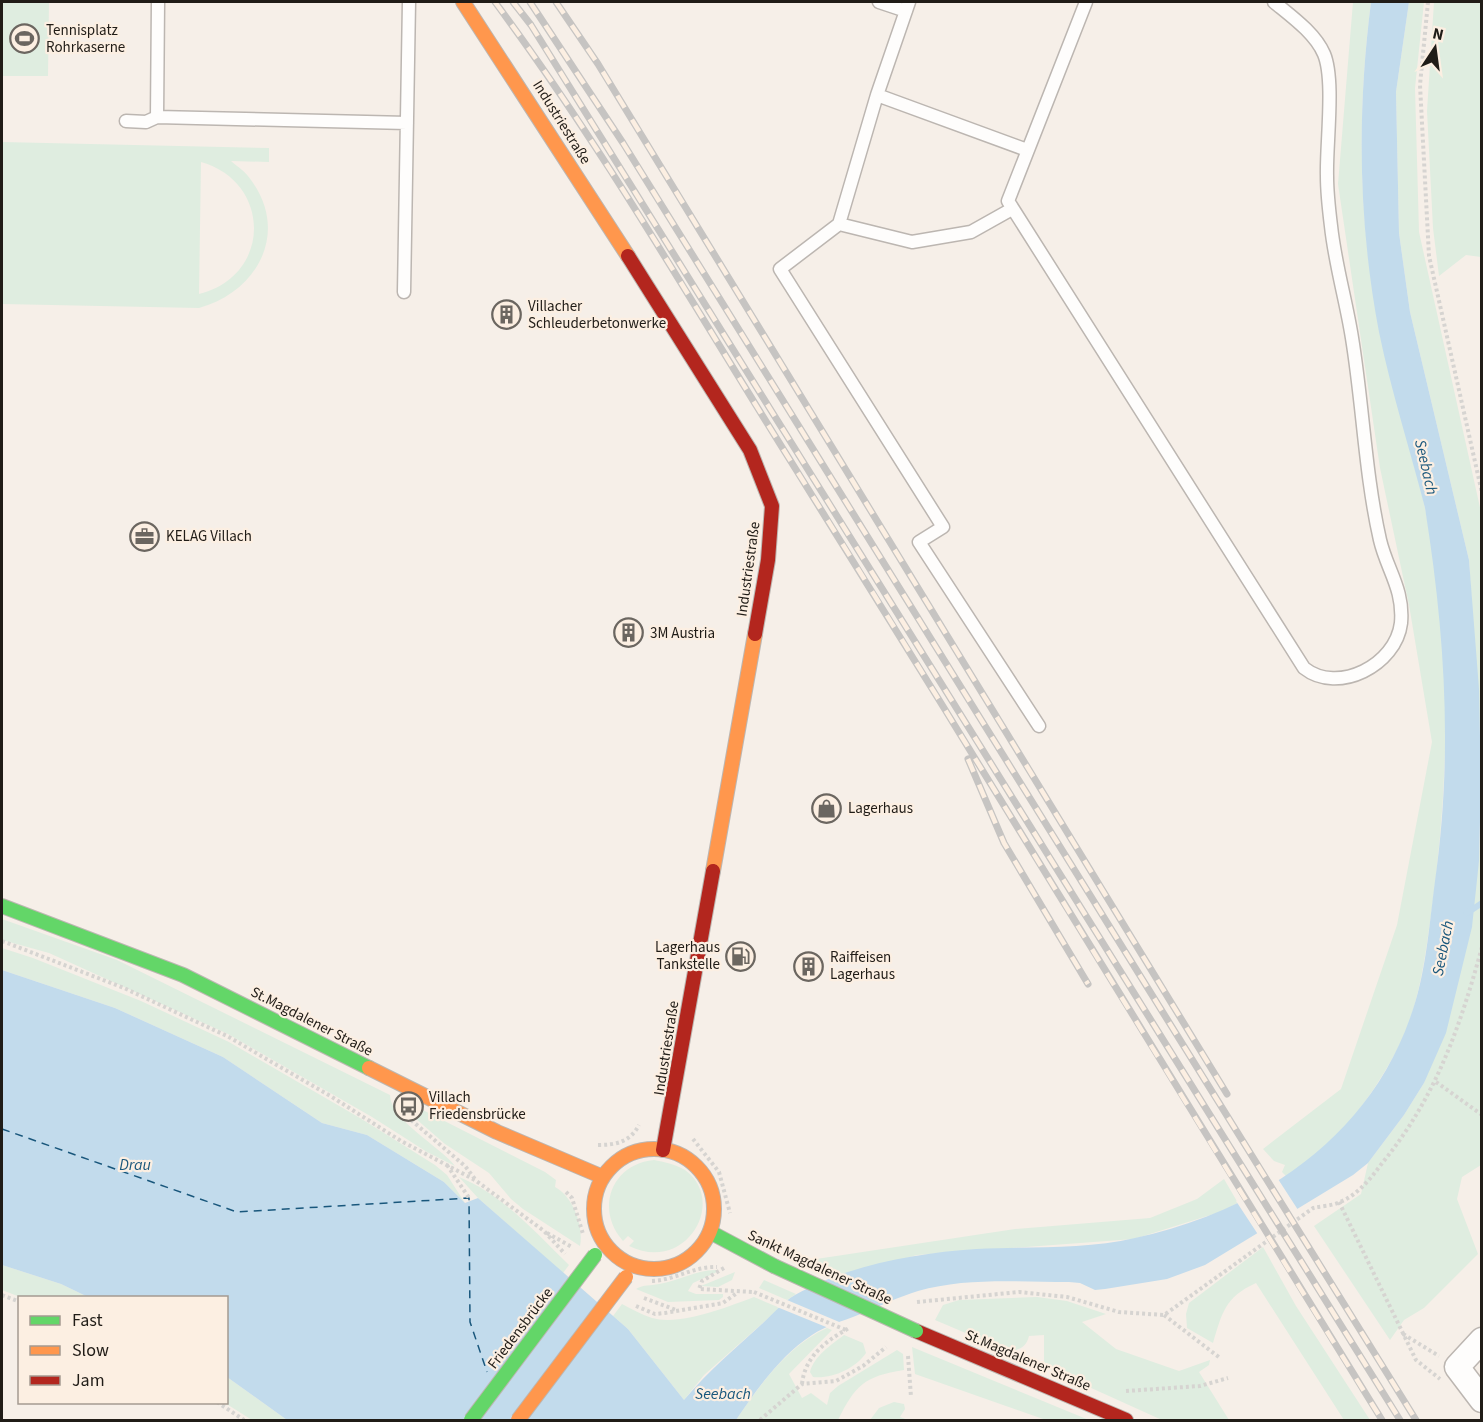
<svg xmlns="http://www.w3.org/2000/svg" width="1483" height="1422" viewBox="0 0 1483 1422" font-family="'Source Sans 3',sans-serif">
<rect width="100%" height="100%" fill="#f6efe8"/>
<path fill="#dfede0" fill-rule="evenodd" d="M2 2H49L48 76H2Z
M1353 2H1371C1359 96 1358 191 1372 285 1383 361 1409 433 1425 508 1452 641 1450 775 1432 908 1426 950 1421 996 1404 1035 1390 1067 1360 1113 1335 1138 1320 1152 1303 1164 1287 1177L1282 1172 1285 1165 1274 1161 1263 1149 1341 1089 1397 925 1432 742 1409 605 1380 468 1338 184Z
M1409 2H1424L1415 88 1419 232 1481 512V752L1469 560 1410 312 1399 233 1396 92Z
M1434 2H1482L1481 257 1466 255 1439 276 1433 228 1427 111Z
M2 142 269 148V162L231 161C238 167 246 172 251 180 290 233 257 292 199 308L2 304ZM201 162C272 182 272 276 199 294Z
M1481 783V1165L1462 1177 1457 1199 1478 1254 1424 1308 1404 1320 1390 1340 1314 1226 1361 1194 1368 1163 1404 1115 1424 1083 1479 861Z
M2 919 117 960 390 1095C390 1120 441 1147 455 1166L427 1152 372 1117 228 1034 49 953 2 940Z
M2 948 33 958 141 1001 229 1042 360 1118 435 1165 447 1175 465 1203 444 1182 367 1135 322 1123 223 1057 115 1008 2 970Z
M407 1102 545 1172 556 1180 555 1187C573 1196 584 1227 580 1246L523 1209 511 1199 489 1173 445 1144 408 1112 403 1106Z
M654 1160C664 1162 675 1164 685 1170 728 1201 686 1274 629 1246L634 1241 628 1236 623 1241C595 1210 611 1164 654 1160Z
M459 1177C502 1194 536 1233 569 1265L563 1273 478 1198Z
M1224 1179 1238 1203 1220 1212 1134 1239 917 1255 837 1278 803 1261 1015 1229 1150 1218 1197 1199Z
M1263 1247 1296 1306 1370 1420H1344L1256 1283C1225 1297 1222 1313 1213 1343L1187 1328 1186 1314 1189 1303Z
M2 1265 61 1284 88 1297H20L2 1290Z
M716 1270 717 1272 693 1283 688 1291 696 1294H723V1297L719 1300 668 1302 636 1289C644 1284 650 1286 659 1284 679 1281 695 1270 716 1270Z
M735 1272 732 1280 718 1287 701 1286Z
M764 1280 796 1294 787 1300 759 1288Z
M754 1297 780 1308 704 1375 684 1400 628 1329 613 1316 622 1304C632 1309 642 1315 652 1318 681 1326 727 1307 754 1297Z
M1037 1297 1067 1301 1106 1314 1082 1322 1116 1349 1179 1371 1210 1360 1209 1365 1199 1372 1229 1420H1162L1047 1368 1044 1362V1335L1029 1336C1026 1348 1019 1350 1008 1351L935 1320 943 1305 959 1300Z
M827 1328 832 1330 789 1374 802 1398 811 1393 827 1405 830 1393 838 1386 897 1350 903 1354 904 1370C864 1376 855 1386 838 1420H736C760 1385 787 1346 827 1328Z
M844 1335 863 1343 866 1353C855 1369 832 1379 813 1377L810 1372C814 1356 831 1345 844 1335Z
M912 1347 1089 1420H1046L915 1374Z
M227 1377 287 1420H252L225 1403Z
M894 1402 904 1404 905 1409 900 1417 908 1420H870L879 1408Z"/>
<path fill="#c2dbec" d="M1371 2H1409L1396 92 1399 233 1410 312 1469 560 1479 689 1481 783 1479 861 1472 927 1446 1033 1424 1083 1404 1115 1368 1163 1353 1175 1205 1265 1167 1279 1105 1289 1095 1290 1080 1283 1069 1282C1021 1282 965 1277 918 1291 898 1297 878 1307 858 1315 843 1321 825 1326 812 1335 780 1356 757 1389 736 1420H287L227 1377 226 1298 88 1297 61 1284 2 1265V970L115 1008 223 1057 322 1123 367 1135 444 1182 465 1203 478 1198 628 1329 684 1400C708 1371 736 1348 763 1323 773 1314 783 1302 795 1295 848 1265 916 1253 976 1249 1028 1246 1084 1250 1135 1238 1256 1212 1367 1140 1410 1018 1426 975 1429 926 1435 881 1453 754 1445 634 1425 508 1410 449 1391 391 1379 332 1358 222 1357 112 1371 2Z"/>
<path fill="#f6efe8" d="M1278 1179 1300 1213 1259 1236 1236 1201Z
M784 1299 787 1300 844 1324 831 1329 777 1307Z"/>
<g fill="none" stroke-linecap="round" stroke-linejoin="round">
<path stroke="#c2dbec" stroke-width="6" d="M1467 913 1482 903"/>
<path stroke="#19577c" stroke-width="1.5" stroke-dasharray="8 6" stroke-linecap="butt" d="M2 1129 237 1212 469 1198 470 1322 487 1372"/>
<defs>
<path id="lane" d="M158 2 157 117 407 123
M879 2 906 11
M909 2 877 95 839 224 780 269 943 527 919 542 1039 726
M1086 2 1008 201 1304 668C1338 695 1396 665 1401 623 1404 589 1387 570 1380 540 1365 474 1363 405 1352 338 1346 300 1335 264 1331 226 1329 210 1327 193 1327 176 1326 145 1335 80 1324 54 1315 33 1291 16 1274 2
M877 95 1027 150
M126 121 146 122 157 117
M839 224 912 242 971 232 1012 209
M404 292 409 2"/>
<path id="street" d="M1482 1340 1457 1367 1482 1400"/>
<path id="fast" d="M2 906 183 975 369 1068
M710 1232 774 1266"/>
<path id="slow" d="M463 2 628 256
M713 871 755 634
M369 1068 497 1132 603 1177
M594 1209a60 60 0 1 1 120 0a60 60 0 1 1-120 0Z"/>
<path id="jam" d="M628 256 750 450 772 506 768 560 755 634
M663 1150 713 871
M916 1331 1126 1420"/>
</defs>
<use href="#lane" stroke="#bcb6b1" stroke-width="15"/>
<use href="#street" stroke="#bcb6b1" stroke-width="27"/>
<use href="#fast" stroke="#bcb6b1" stroke-width="16"/>
<use href="#slow" stroke="#bcb6b1" stroke-width="16"/>
<use href="#jam" stroke="#bcb6b1" stroke-width="16"/>
<path stroke="#d6d4d1" stroke-width="4" stroke-dasharray="3 3" stroke-linecap="butt" d="M1428 2 1420 85 1429 256 1482 493
M2 941 124 988 227 1036 332 1097 401 1141 475 1180 544 1231 565 1254
M1436 1082 1482 1115
M411 1120 465 1166 475 1179
M693 1139 719 1172 730 1213
M598 1145C616 1145 630 1142 639 1125
M447 1165 469 1198
M566 1192 572 1198 583 1234
M1339 1202 1416 1360 1440 1379
M547 1233 572 1247
M724 1268 702 1281 699 1289 754 1292
M652 1281C675 1280 694 1266 717 1267
M2 1295 20 1302
M644 1298 676 1310
M917 1302 1019 1292 1067 1297 1119 1312 1164 1315 1313 1208C1321 1206 1332 1206 1340 1202 1359 1194 1371 1178 1383 1162 1436 1097 1460 1027 1482 947
M636 1306 655 1314 665 1313 723 1303 737 1293
M1164 1315 1220 1358
M1403 1334 1439 1356
M908 1356 911 1397
M802 1384C805 1356 826 1341 849 1328
M1126 1391 1200 1386 1228 1378
M217 1402 244 1420
M760 1420 802 1384 836 1381 863 1366 886 1347"/>
<use href="#lane" stroke="#fefdfc" stroke-width="12"/>
<use href="#street" stroke="#fefdfc" stroke-width="24"/>
<use href="#fast" stroke="#63d668" stroke-width="14"/>
<use href="#slow" stroke="#ff974d" stroke-width="14"/>
<use href="#jam" stroke="#b3261e" stroke-width="14"/>
<defs>
<path id="rail" d="M495 2C605 150 697 312 795 468 993 784 1185 1104 1382 1420
M513 2 531 25 1400 1420
M530 2 623 143 1416 1420
M556 2 598 64 1227 1094
M968 759 1004 843 1088 984"/>
</defs>
<use href="#rail" stroke="#c6c4c2" stroke-width="7"/>
<use href="#rail" stroke="#fcefe2" stroke-width="4.5" stroke-dasharray="14" stroke-linecap="butt"/>
<defs>
<path id="fast-bridge" d="M774 1266 916 1331
M471 1420 595 1255"/>
<path id="slow-bridge" d="M518 1420 626 1277"/>
</defs>
<use href="#fast-bridge" stroke="#bcb6b1" stroke-width="16" stroke-linecap="butt"/>
<use href="#slow-bridge" stroke="#bcb6b1" stroke-width="16" stroke-linecap="butt"/>
<path stroke="#d6d4d1" stroke-width="4" stroke-dasharray="3 3" stroke-linecap="butt" d="M754 1292 846 1330"/>
<use href="#fast-bridge" stroke="#63d668" stroke-width="14"/>
<use href="#slow-bridge" stroke="#ff974d" stroke-width="14"/>
</g>
<defs>
<symbol id="stadium-ring" viewBox="-11 -11 22 22"><circle r="9.5" fill="#fcefe2" stroke="#6b6660" stroke-width="1.5"/><path d="M0-5a6.5 5 0 1 0 0 10a6.5 5 0 1 0 0-10ZM-3.5-1.8h7v3.6h-7Z" fill="#6b6660"/></symbol>
<symbol id="building-ring" viewBox="-11 -11 22 22"><circle r="9.5" fill="#fcefe2" stroke="#6b6660" stroke-width="1.5"/><path d="M-4-6H4V6H1V3H-1V6H-4ZM-2.5-4.3h1.7v1.8h-1.7ZM.8-4.3h1.7v1.8H.8ZM-2.5-1h1.7V.8h-1.7ZM.8-1h1.7V.8H.8Z" fill="#6b6660"/></symbol>
<symbol id="office-ring" viewBox="-11 -11 22 22"><circle r="9.5" fill="#fcefe2" stroke="#6b6660" stroke-width="1.5"/><path d="M-6-3h4V-5.5h4V-3h4V5H-6ZM-1-4.5V-3h2v-1.5ZM-6 0V1H6V0Z" fill="#6b6660"/></symbol>
<symbol id="shop-ring" viewBox="-11 -11 22 22"><circle r="9.5" fill="#fcefe2" stroke="#6b6660" stroke-width="1.5"/><path d="M-5-2.5h2.3a2.7 3.5 0 0 1 5.4 0H5L5.5 6h-11ZM-1.5-2.5h3a1.5 2.3 0 0 0-3 0Z" fill="#6b6660"/></symbol>
<symbol id="fuel-ring" viewBox="-11 -11 22 22"><circle r="9.5" fill="#fcefe2" stroke="#6b6660" stroke-width="1.5"/><path d="M-5.5-6h7V0h2V4h1.3V-2.5L3-4.5l.8-.8L6-3V5H2.5V1h-1V6h-7ZM-4.2-4.7v3.2H.2V-4.7Z" fill="#6b6660"/></symbol>
<symbol id="bus-ring" viewBox="-11 -11 22 22"><circle r="9.5" fill="#fcefe2" stroke="#6b6660" stroke-width="1.5"/><path d="M-5-6H5V4H4V6H2V4H-2V6H-4V4H-5ZM-3.5-4V0h7V-4ZM-3.5 1.2v1.5H-2V1.2ZM2 1.2v1.5H3.5V1.2Z" fill="#6b6660"/></symbol>
</defs>
<g fill-rule="evenodd">
<use href="#stadium-ring" x="8" y="22" width="33" height="33"/>
<use href="#building-ring" x="490" y="298" width="33" height="33"/>
<use href="#office-ring" x="128" y="520" width="33" height="33"/>
<use href="#building-ring" x="612" y="616" width="33" height="33"/>
<use href="#shop-ring" x="810" y="792" width="33" height="33"/>
<use href="#fuel-ring" x="724" y="940" width="33" height="33"/>
<use href="#building-ring" x="792" y="950" width="33" height="33"/>
<use href="#bus-ring" x="392" y="1090" width="33" height="33"/>
</g>
<g text-anchor="middle" stroke-width="4.5" stroke-linejoin="round" paint-order="stroke">
<g font-size="15" fill="#201c17" stroke="#fcefe2" text-anchor="start">
<text x="46" y="35">Tennisplatz<tspan x="46" dy="17">Rohrkaserne</tspan></text>
<text x="528" y="311">Villacher<tspan x="528" dy="17">Schleuderbetonwerke</tspan></text>
<text x="166" y="541">KELAG Villach</text>
<text x="650" y="638">3M Austria</text>
<text x="848" y="813">Lagerhaus</text>
<text x="720" y="952" text-anchor="end">Lagerhaus<tspan x="720" dy="17">Tankstelle</tspan></text>
<text x="830" y="962">Raiffeisen<tspan x="830" dy="17">Lagerhaus</tspan></text>
<text x="429" y="1102">Villach<tspan x="429" dy="17">Friedensbrücke</tspan></text>
</g>
<g font-size="15" fill="#201c17" stroke="#fcefe2">
<text transform="translate(562 122) rotate(58)" y="5">Industriestraße</text>
<text transform="translate(748 569) rotate(-82)" y="5">Industriestraße</text>
<text transform="translate(312 1021) rotate(27)" y="5">St.Magdalener Straße</text>
<text transform="translate(666 1048) rotate(-81)" y="5">Industriestraße</text>
<text transform="translate(820 1267) rotate(25)" y="5">Sankt Magdalener Straße</text>
<text transform="translate(520 1328) rotate(-53)" y="5">Friedensbrücke</text>
<text transform="translate(1028 1360) rotate(23)" y="5">St.Magdalener Straße</text>
</g>
<g font-size="16" font-style="italic" fill="#19577c" stroke="#fcefe2">
<text transform="translate(1427 467) rotate(77)" y="6">Seebach</text>
<text transform="translate(1442 948) rotate(-79)" y="6">Seebach</text>
<text x="135" y="1170">Drau</text>
<text x="723" y="1399">Seebach</text>
</g>
</g>
<rect width="1483" height="1422" fill="none" stroke="#201c17" stroke-width="6"/>
<rect x="18" y="1296" width="210" height="108" fill="#fcefe2" stroke="#a49b91" stroke-width="1.5"/>
<rect x="30" y="1316" width="30" height="9" fill="#63d668" stroke="#a49b91" stroke-width="1.5"/>
<text x="72" y="1326" font-size="18" fill="#201c17">Fast</text>
<rect x="30" y="1346" width="30" height="9" fill="#ff974d" stroke="#a49b91" stroke-width="1.5"/>
<text x="72" y="1356" font-size="18" fill="#201c17">Slow</text>
<rect x="30" y="1376" width="30" height="9" fill="#b3261e" stroke="#a49b91" stroke-width="1.5"/>
<text x="72" y="1386" font-size="18" fill="#201c17">Jam</text>
<g transform="translate(1435 48) rotate(13)" stroke="#fcefe2" stroke-width="4.5" paint-order="stroke">
<path d="M0-4.5L10 22L0 15L-10 22Z" fill="#201c17"/>
<text y="-9" font-size="16" font-weight="bold" text-anchor="middle" fill="#201c17">N</text>
</g>
</svg>
